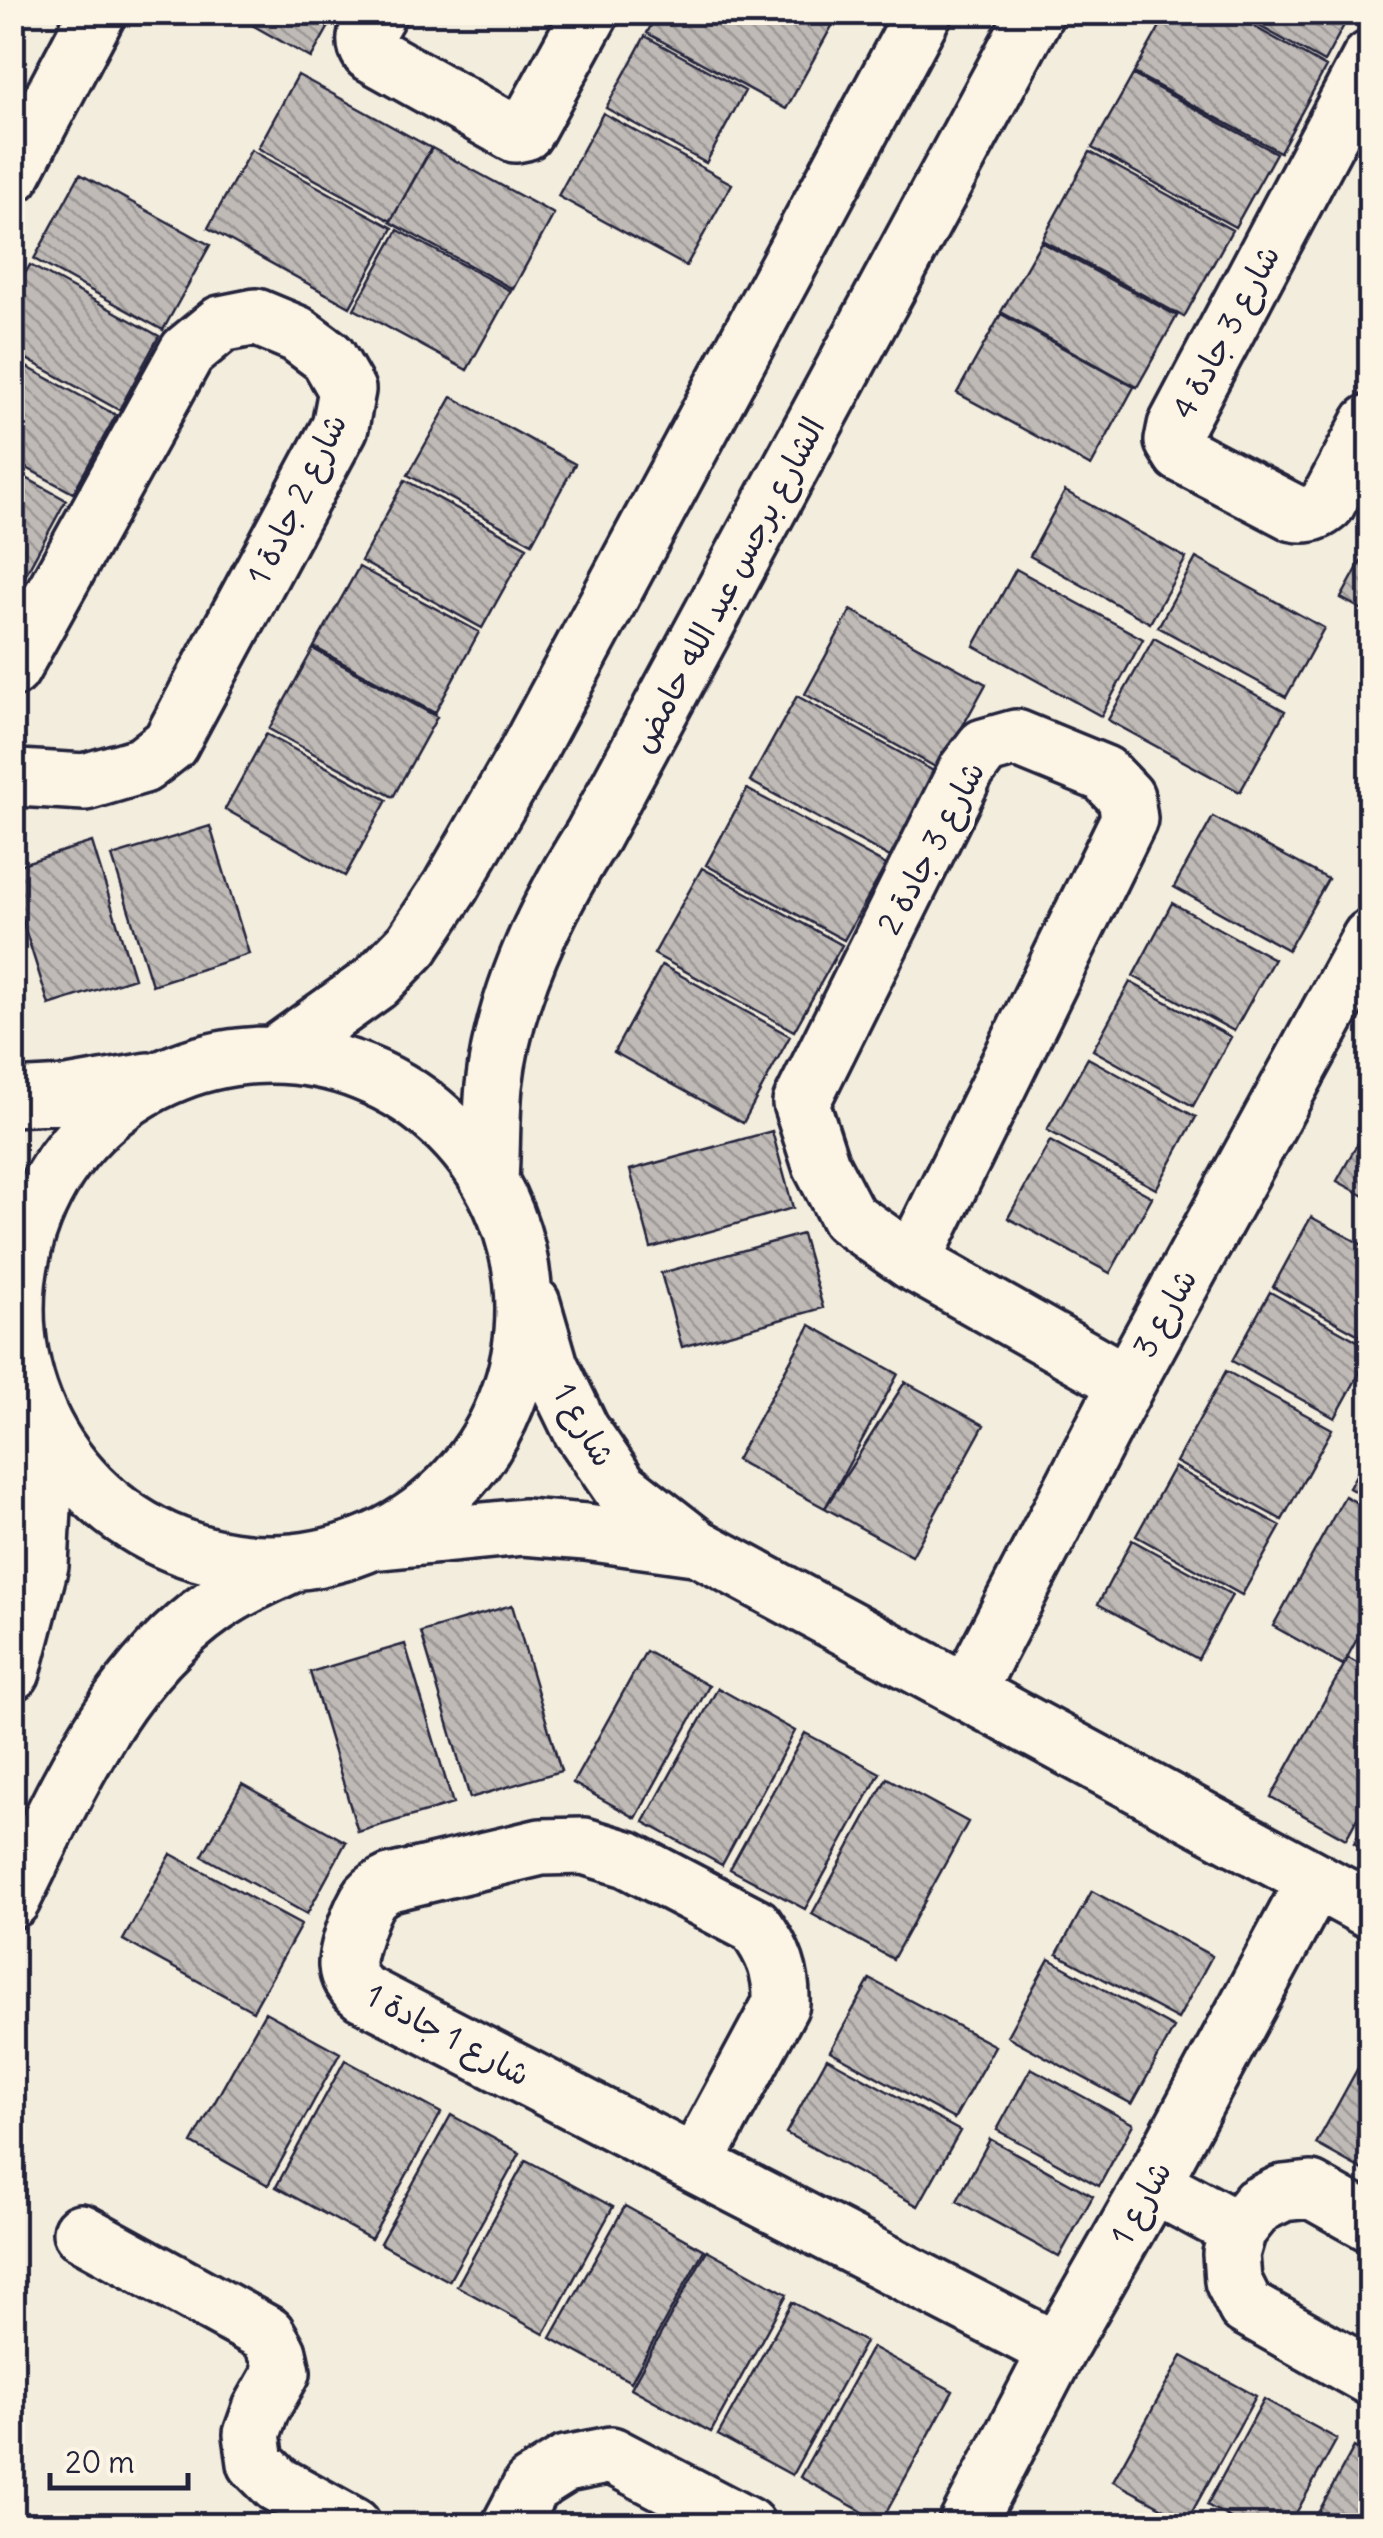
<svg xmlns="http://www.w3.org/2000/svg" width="1383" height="2538" viewBox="0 0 1383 2538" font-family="Delius,'Playpen Sans Arabic',sans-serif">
<defs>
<pattern id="building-back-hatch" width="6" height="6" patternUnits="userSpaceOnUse" patternTransform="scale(2.5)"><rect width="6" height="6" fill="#bfbab6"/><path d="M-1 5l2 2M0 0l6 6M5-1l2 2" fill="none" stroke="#9b9795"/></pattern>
</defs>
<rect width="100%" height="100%" fill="#f3edde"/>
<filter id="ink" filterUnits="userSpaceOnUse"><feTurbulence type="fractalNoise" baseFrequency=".01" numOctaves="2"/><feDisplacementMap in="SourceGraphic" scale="20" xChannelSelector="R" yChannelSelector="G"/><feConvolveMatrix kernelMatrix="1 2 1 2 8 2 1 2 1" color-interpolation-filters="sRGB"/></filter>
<g filter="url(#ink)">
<path fill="url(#building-back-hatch)" stroke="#22223b" stroke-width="2.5" d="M229 12H337L311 58Z
M658 12H834L838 15 786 109 647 33Z
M1168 12H1228L1326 67 1280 152 1134 73Z
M1234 12H1351L1324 62Z
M645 36 745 91 706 163 606 108Z
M298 75 431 148 391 221 258 148Z
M1133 75 1276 153 1235 227 1092 148Z
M603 113 732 184 686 266 558 196Z
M432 148 554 214 513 289 390 222Z
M251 150 393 228 350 307 208 228Z
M1090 152 1232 230 1184 317 1042 240Z
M80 174 210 245 163 330 34 259Z
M398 230 511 291 467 370 354 309Z
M1041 242 1177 316 1137 387 1001 312Z
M30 265 159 336 119 410 12 351V297Z
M1001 314 1134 387 1091 466 957 393Z
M12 359 116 415 73 493 12 460Z
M452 397 575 464 532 543 408 475Z
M12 470 66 500 16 592 12 590Z
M405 480 527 547 482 628 361 561Z
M1065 491 1186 558 1150 623 1030 556Z
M1370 545V614L1341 598Z
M1196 558 1324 628 1286 697 1158 627Z
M359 567 479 632 435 713 314 647Z
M1016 569 1143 639 1101 716 974 646Z
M851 610 986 684 939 769 805 694Z
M1154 638 1285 711 1240 792 1108 720Z
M313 649 437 717 393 797 269 729Z
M797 696 937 773 890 857 750 781Z
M266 734 387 800 345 876 225 809Z
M747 789 886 865 844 940 706 865Z
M1213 817 1328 879 1288 950 1174 887Z
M210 826 249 954 152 985 112 856Z
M92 842 134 978 49 1005 12 888V867Z
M702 868 842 945 794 1031 654 954Z
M1172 903 1274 959 1234 1031 1133 976Z
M662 965 790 1036 743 1123 614 1052Z
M1130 982 1231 1037 1193 1106 1093 1050Z
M1088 1058 1196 1117 1156 1189 1047 1130Z
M1370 1121V1199L1337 1181Z
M772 1131 793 1208 651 1248 630 1170Z
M1050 1141 1152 1197 1110 1273 1008 1218Z
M1311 1217 1370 1249V1341L1273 1287Z
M802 1234 823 1308 682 1347 661 1273Z
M1270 1292 1370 1348V1354L1335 1418 1232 1361Z
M810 1325 898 1374 825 1508 736 1460Z
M1226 1371 1332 1429 1282 1520 1176 1462Z
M905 1382 984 1425 912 1556 825 1508Z
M1370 1449V1500L1349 1488Z
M1174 1467 1281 1526 1242 1595 1136 1536Z
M1345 1496 1370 1510V1615L1343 1665 1273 1626Z
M1132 1540 1232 1595 1198 1659 1098 1604Z
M512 1605 561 1771 470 1798 421 1632Z
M405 1644 453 1804 358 1832 310 1672Z
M646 1651 709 1686 636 1818 573 1783Z
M1348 1658 1370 1670V1794L1346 1839 1271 1797Z
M718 1688 795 1731 722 1865 644 1822Z
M805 1733 880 1773 805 1909 730 1869Z
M887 1778 968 1822 893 1959 812 1914Z
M242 1784 346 1842 307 1914 202 1856Z
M1370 1813V1853L1354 1843Z
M171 1854 301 1925 253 2011 123 1940Z
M1092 1891 1212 1956 1178 2019 1057 1954Z
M1049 1959 1174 2028 1132 2104 1007 2036Z
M870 1979 995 2046 954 2119 830 2051Z
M265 2012 340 2053 268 2185 192 2143Z
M1370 2046V2174L1316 2144Z
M827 2058 960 2131 918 2206 786 2133Z
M345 2060 441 2113 371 2239 276 2187Z
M1031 2068 1133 2124 1099 2186 997 2130Z
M451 2115 520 2153 449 2281 380 2243Z
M990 2139 1093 2196 1059 2257 957 2201Z
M526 2160 613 2207 544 2334 457 2286Z
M625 2206 704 2250 631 2382 551 2338Z
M707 2250 787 2294 711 2432 631 2388Z
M792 2302 865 2342 792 2475 718 2435Z
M872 2347 953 2391 881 2522 800 2477Z
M1182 2356 1256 2396 1187 2521 1113 2481Z
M1264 2399 1337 2439 1289 2526H1245L1207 2505Z
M1354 2447 1370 2456V2526H1311Z"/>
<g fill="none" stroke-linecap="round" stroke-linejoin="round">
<defs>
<path id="minor" d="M378 12C370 27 360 38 370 53L515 134 525 132 591 12
M1370 59 1176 426 1173 441 1181 454 1294 513C1308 516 1317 513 1327 504L1370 423
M12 175 98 12
M12 669 187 352 221 324 256 317 297 334 328 357 347 390 340 427 170 744 143 765 85 782 18 778 12 776
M276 1054 375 983 412 945 451 886 522 762 924 12
M16 1309a254 254 0 1 1 508 0a254 254 0 1 1-508 0Z
M12 1098 67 1095 148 1081
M490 1180C492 1149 491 1117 494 1086 504 997 545 910 593 835L1036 12
M912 1262 1129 819 1126 797 1104 774 1016 738 984 747 966 771 801 1103 821 1165 848 1217 912 1262 1127 1383
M532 1304 550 1366 581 1430 620 1487 697 1547 1370 1910
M382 1541 523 1527 586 1532 694 1547
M12 1672 40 1565 47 1433
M967 1692 1127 1383 1370 938
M12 1900C66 1792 113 1676 215 1605 238 1589 264 1577 290 1565
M695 2164 781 2004C782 1973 774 1952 755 1926L627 1859 584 1846 541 1847 390 1883C382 1887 376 1890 370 1897 361 1909 346 1951 347 1966 348 1978 354 1986 363 1993L1057 2351
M1152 2184 1238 2230
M1370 2223 1311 2190 1283 2193 1258 2205 1238 2230 1231 2254 1233 2281 1246 2307 1370 2377
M81 2232 267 2334 278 2353 282 2372 261 2409 252 2434 256 2463 277 2484 353 2526
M510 2526 531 2486 566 2464 611 2455 747 2526
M966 2526 1057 2351 1152 2184 1315 1880"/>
</defs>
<use href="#minor" stroke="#22223b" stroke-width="62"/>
<use href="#minor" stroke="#fcf5e5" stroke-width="55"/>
</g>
</g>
<g text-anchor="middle" stroke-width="10" stroke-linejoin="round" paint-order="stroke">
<g font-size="32" fill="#22223b" stroke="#fcf5e5">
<text transform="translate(1226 332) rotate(-62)" y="11">شارع 3 جادة 4</text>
<text transform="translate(297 499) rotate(-64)" y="11">شارع 2 جادة 1</text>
<text transform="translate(728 585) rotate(-62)" y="11">الشارع برجس عبد الله حامض</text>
<text transform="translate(931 848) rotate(-62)" y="11">شارع 3 جادة 2</text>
<text transform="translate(1165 1313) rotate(-61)" y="11">شارع 3</text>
<text transform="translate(584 1425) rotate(60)" y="11">شارع 1</text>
<text transform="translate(448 2035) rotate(28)" y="11">شارع 1 جادة 1</text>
<text transform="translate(1141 2203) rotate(-61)" y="11">شارع 1</text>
</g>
</g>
<rect width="1383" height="2538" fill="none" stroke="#fcf5e5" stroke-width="50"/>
<rect x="25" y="25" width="1333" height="2488" fill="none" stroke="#22223b" stroke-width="4" filter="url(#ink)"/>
<path d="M50 2473v15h138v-15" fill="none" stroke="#22223b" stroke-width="5"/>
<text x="65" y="2473" font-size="30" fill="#22223b" stroke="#fcf5e5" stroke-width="8" paint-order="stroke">20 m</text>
</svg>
